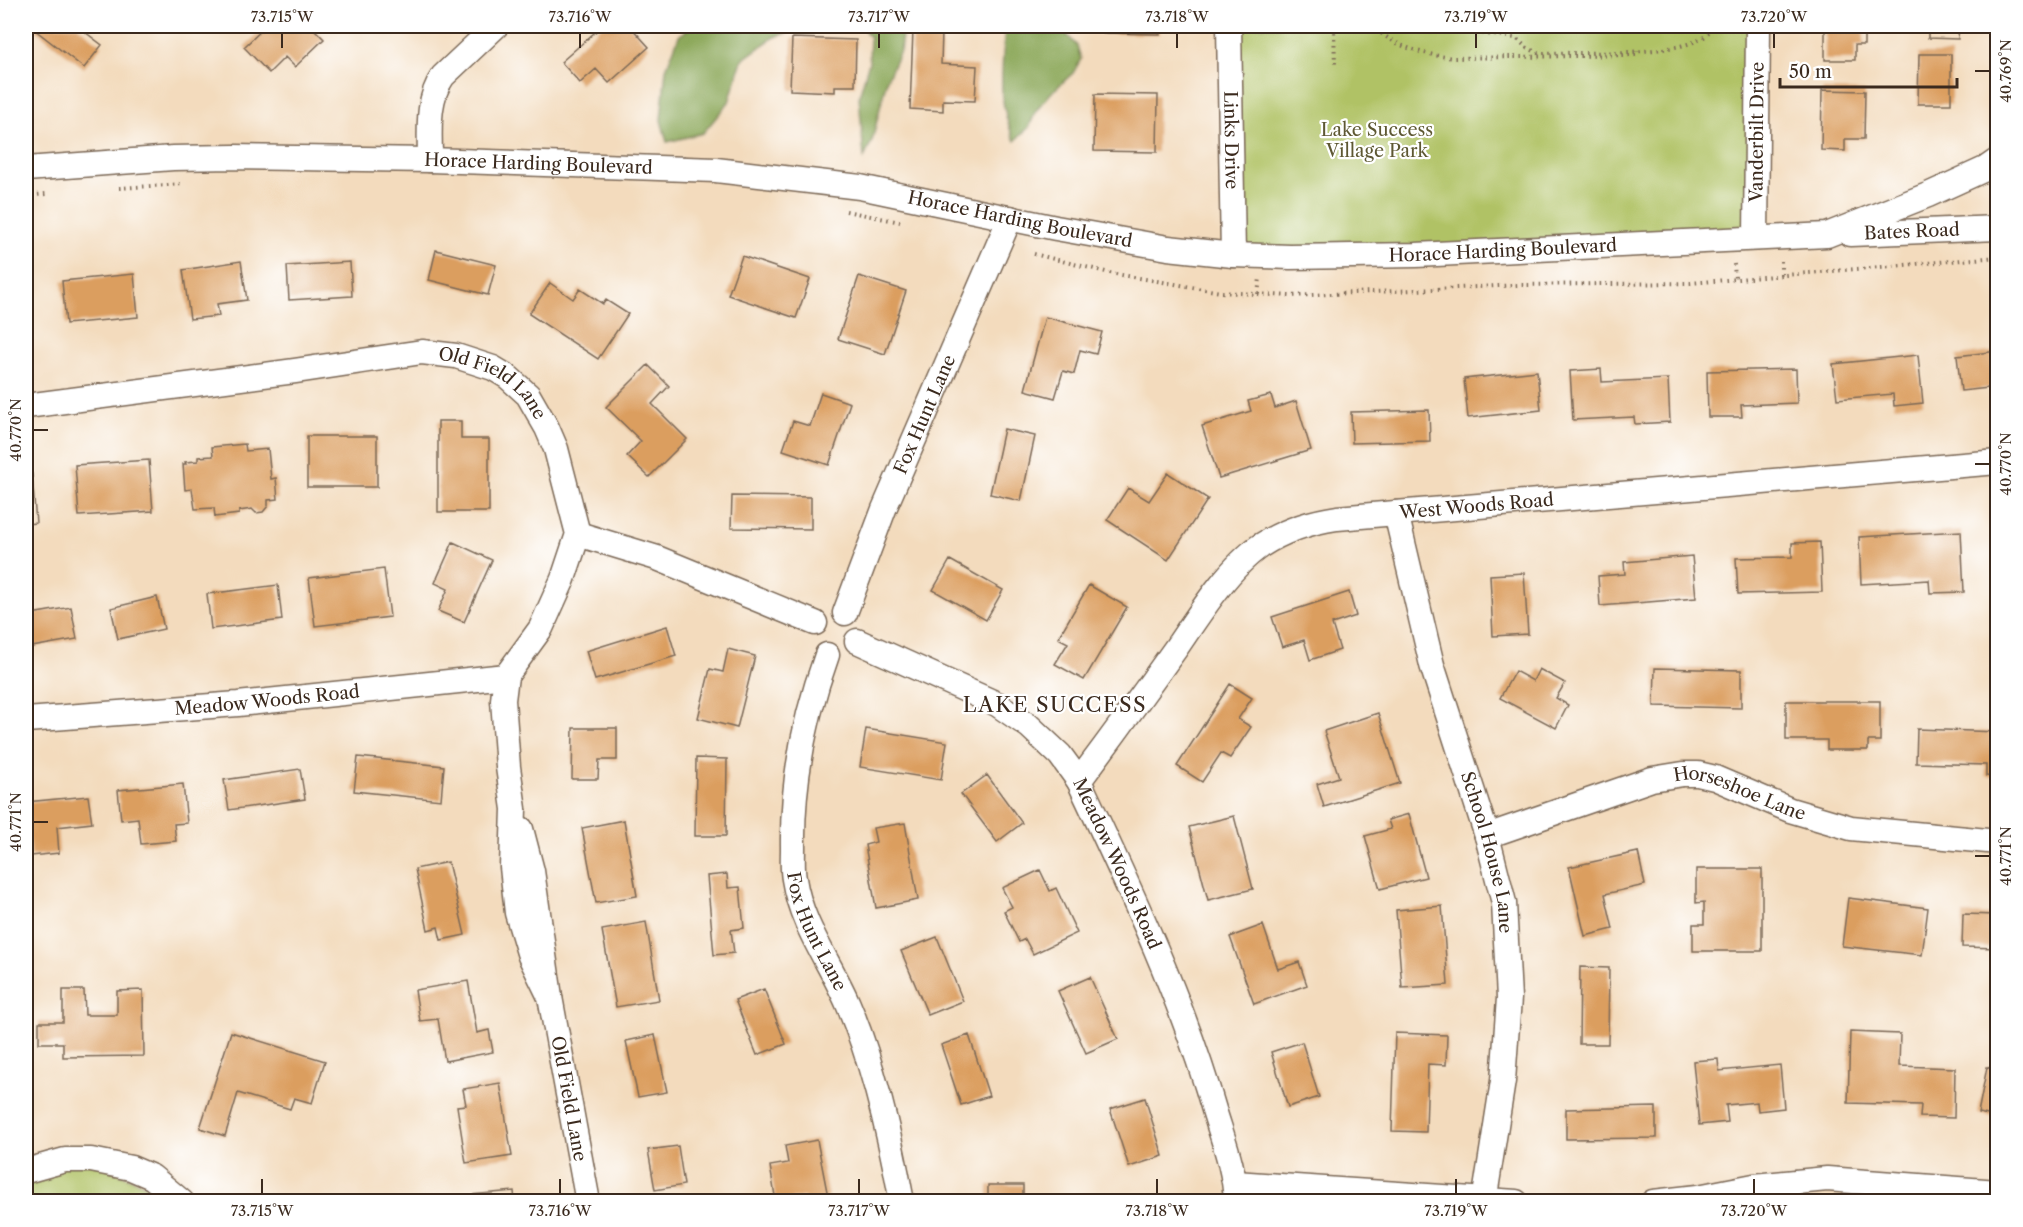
<svg xmlns="http://www.w3.org/2000/svg" width="2023" height="1227" viewBox="0 0 2023 1227" font-family="'Libre Caslon Text',serif">
<rect width="100%" height="100%" fill="#fff"/>
<filter id="ink" filterUnits="userSpaceOnUse"><feTurbulence type="fractalNoise" baseFrequency=".0167" numOctaves="2"/><feDisplacementMap in="SourceGraphic" scale="12" xChannelSelector="R" yChannelSelector="G"/><feConvolveMatrix kernelMatrix="1 2 1 2 8 2 1 2 1" color-interpolation-filters="sRGB"/></filter>
<filter id="wash" filterUnits="userSpaceOnUse"><feTurbulence type="fractalNoise" baseFrequency=".008" numOctaves="4" result="noise"/><feDisplacementMap in="SourceGraphic" scale="24" xChannelSelector="R" yChannelSelector="G"/><feGaussianBlur stdDeviation="1.35" result="paint"/><feColorMatrix in="noise" values="0 0 0 0 0 0 0 0 0 0 0 0 0 0 0 0 0 1.4 0 .05"/><feComposite in="paint" operator="in"/></filter>
<g filter="url(#wash)">
<rect width="100%" height="100%" fill="#f3dbbd"/>
<path fill="#b0c265" stroke="#767642" stroke-width="1.5" d="M1229 26H1758L1756 239 1233 255Z
M91 1160 182 1202H26V1171Z"/>
<path fill="#8ca85a" stroke="#64693c" stroke-width="1.5" d="M692 26H807L774 37 742 60 729 102 703 133 667 142 661 120 666 69 679 36Z
M862 26H903L900 51 887 79 872 141 864 158 859 96 869 62 870 38Z
M1005 26H1059L1077 46 1081 59 1073 73 1051 93 1036 111 1029 127 1015 141C995 97 1003 71 1005 26Z"/>
<g id="blocks">
<path fill="#db9e5e" d="M30 26H77L102 45 84 68Z
M266 26H311L324 39 295 67 285 57 269 73 244 47Z
M602 26H630L649 47 609 83 596 69 580 83 561 62Z
M1103 26H1160V34L1102 33Z
M1825 26H1864V45H1855V60H1825Z
M1928 26H1959L1958 39 1928 38Z
M913 30 942 32 941 64 977 66 975 101 943 100V111L910 109Z
M792 38 856 40 855 86H835V92L790 90Z
M1919 54H1951V104H1918Z
M1822 90 1865 91 1864 139H1845V151L1821 150Z
M1095 94 1158 95 1157 152 1094 151Z
M436 250 496 265 488 295 429 280Z
M742 256 810 279 796 318 728 295Z
M241 261 247 300 217 304 219 316 190 319 183 270Z
M350 262 352 296 289 300 287 266Z
M134 274 138 317 66 324 62 281Z
M859 276 906 291 885 354 838 339Z
M550 283 573 299 580 289 603 304 606 300 628 314 598 359 529 314Z
M1045 317 1102 332 1096 354 1080 350 1074 374 1063 371 1055 398 1025 390Z
M1998 351V387L1961 391 1957 356Z
M1918 355 1923 403 1894 406 1893 394 1837 399 1833 364Z
M648 365 669 386 652 404 687 439 649 477 627 456 641 441 606 407Z
M1601 369 1602 382 1668 379 1670 422 1635 424 1634 417 1573 420 1570 371Z
M1796 369 1797 403 1741 405 1742 417H1708L1707 371Z
M1537 371 1541 410 1468 418 1464 379Z
M821 393 850 403 829 465 783 450 793 421 810 426Z
M1271 395 1275 408 1296 401 1311 450 1219 478 1202 426 1251 411 1248 401Z
M1429 410 1430 441 1352 443 1351 412Z
M438 421H461V439H489V512H438Z
M1004 429 1035 436 1021 501 990 494Z
M307 436H377V487H307Z
M245 444 246 451 268 449 271 479 276 478 278 499 268 500V506L263 512 256 513 252 509 239 511V514L215 517 214 508 195 509 192 489 185 490 183 464H186L185 462 198 461V457L213 456 212 447Z
M149 460 153 511 79 516 75 465Z
M1168 473 1208 499 1168 560 1107 520 1128 488 1149 501Z
M26 474H32L36 523 26 524Z
M732 496 811 497V529L731 528Z
M1961 531 1964 592 1930 593 1929 580 1861 584 1859 537Z
M453 542 492 560 464 622 438 611 448 589 435 583Z
M1820 542 1822 592 1738 594 1736 558 1792 557V543Z
M1692 556 1696 598 1600 606 1598 576 1625 574 1624 562Z
M950 560 1003 590 986 620 933 590Z
M384 569 390 617 315 626 309 578Z
M1524 573 1528 634 1493 636 1490 575Z
M278 585 282 620 211 629 207 594Z
M1089 585 1127 607 1084 680 1055 664 1068 643 1058 638Z
M1349 592 1356 616 1332 624 1340 650 1310 660 1304 640 1282 647 1272 617Z
M157 597 164 629 118 639 111 608Z
M71 607 77 639 26 648V615Z
M667 626 676 656 595 680 586 651Z
M728 649 755 656 737 728 698 718 710 669 723 672Z
M1655 668 1741 670V708L1654 706Z
M1539 669 1565 683 1556 698 1568 705 1556 728 1500 698 1515 671 1533 681Z
M1230 684 1252 698 1238 719 1251 727 1230 758 1221 753 1202 782 1177 766Z
M1786 701H1880V741H1868V750H1827V740H1786Z
M1378 713 1400 783 1324 807 1317 784 1339 777 1324 731Z
M573 728H617V760H599L598 779H572Z
M866 729 947 742 941 780 860 767Z
M1917 729 1998 732V777L1986 776V765L1916 763Z
M358 757 444 766 441 800 354 791Z
M696 758 727 759 726 836H695Z
M300 769 305 799 229 810 224 780Z
M987 775 1022 823 997 842 961 794Z
M183 784 187 823 174 824 176 841 141 844 138 818 121 820 118 790Z
M88 796 92 823 57 827 59 853 31 856 28 829 26 830V802Z
M1409 814 1426 877 1380 889 1365 836 1391 829 1388 820Z
M1234 816 1253 889 1208 900 1189 827Z
M624 820 637 896 596 903 582 828Z
M905 823 918 900 876 908 865 845 876 842 873 828Z
M1638 852 1645 885 1605 894 1613 929 1585 936 1569 867Z
M448 862 465 935 441 940 438 927 428 930 415 869Z
M1696 869H1762V951H1693V924H1704V902L1696 903Z
M1040 870 1050 891 1056 888 1077 933 1033 954 1025 939 1019 942 1004 911 1012 907 1002 888Z
M727 874 728 888 740 887 744 928 731 930 734 953 714 955 707 876Z
M1848 898 1928 908 1922 955 1842 946Z
M1442 906 1448 985 1402 988 1396 910Z
M1963 914 1998 915V948L1962 947Z
M646 922 659 1000 616 1007 602 930Z
M1263 925 1278 969 1299 962 1307 985 1254 1004 1230 937Z
M937 937 963 1001 928 1015 901 951Z
M1580 967 1609 968 1608 1044H1579Z
M1090 977 1118 1039 1086 1053 1058 991Z
M468 981 477 1033 489 1030 493 1052 445 1061 438 1019 420 1021 415 990Z
M764 989 786 1044 757 1055 735 1000Z
M63 990H84L85 1015H117V991L143 990 144 1056 63 1057V1043H39V1022H63Z
M231 1032 325 1061 312 1103 294 1098 290 1109 238 1093 225 1136 200 1128Z
M1850 1032 1900 1034 1899 1066 1955 1068 1954 1118 1920 1117 1921 1105 1848 1103Z
M1395 1033 1447 1035 1446 1065 1428 1064 1426 1132 1392 1131Z
M655 1035 667 1092 638 1097 626 1041Z
M969 1035 989 1096 961 1105 941 1045Z
M1302 1042 1319 1097 1288 1107 1271 1052Z
M1718 1059 1719 1071 1780 1065 1784 1108 1758 1111 1757 1102 1726 1105 1728 1122 1699 1125 1693 1061Z
M1987 1067 1998 1069V1117L1978 1113Z
M500 1083 512 1156 466 1163 457 1106 466 1105 463 1089Z
M1145 1098 1163 1156 1129 1167 1110 1109Z
M1656 1107V1138L1566 1139V1109Z
M817 1140 829 1202H805L804 1197 776 1202 770 1166 788 1163 785 1146Z
M678 1146 684 1185 655 1190 648 1150Z
M988 1185H1023V1202H988Z
M514 1191 515 1202H460L459 1196Z
M1136 1198H1172V1202H1136Z"/>
</g>
</g>
<g filter="url(#ink)">
<use href="#blocks" fill-opacity="0" stroke="#7b6856" stroke-width="1.5"/>
<g fill="none" stroke-linecap="round" stroke-linejoin="round">
<defs>
<g id="minor">
<path id="s1" d="M1229 26 1233 255"/>
<path d="M430 160C430 132 426 100 443 76L496 26"/>
<path id="s2" d="M26 169 173 158 234 157 430 160 716 170 860 187 1056 228 1168 248 1233 255 1290 257 1416 255 1827 235 1928 195 1985 169 1998 160"/>
<path id="s3" d="M1850 234 1998 228"/>
<path id="s4" d="M1756 238 1758 26"/>
<path id="s5" d="M26 406 295 371 422 352 456 356 493 368 508 377 528 395 547 428 556 449 578 534 563 579 541 628 506 676 503 700 508 767 514 809 512 867 517 913 530 956 550 997"/>
<path id="s6" d="M1396 513 1432 665 1487 836 1504 903 1509 998 1503 1081 1484 1202"/>
<path d="M578 534 657 558 815 623"/>
<path id="s7" d="M845 613 884 509 1010 218"/>
<path id="s8" d="M857 641 997 704 1029 726 1060 755 1079 781C1130 889 1182 998 1215 1113 1224 1142 1235 1171 1236 1202"/>
<path id="s9" d="M827 655C805 716 792 783 793 847 793 858 792 869 794 879 801 925 830 962 848 1004 874 1065 890 1136 902 1202"/>
<path id="s10" d="M26 720 238 704 506 676"/>
<path id="s11" d="M1079 781C1112 737 1144 693 1176 648 1198 616 1228 568 1260 546 1283 531 1310 522 1337 518L1998 462"/>
<path id="s12" d="M521 829 532 871 550 997 588 1202"/>
<path id="s13" d="M1487 836 1652 779 1683 774H1698L1715 778 1790 810 1851 828 1998 842"/>
<path d="M26 1171 65 1160H91L131 1168 152 1177 182 1202"/>
<path d="M1235 1183 1516 1202"/>
<path d="M1653 1202 1698 1197 1754 1186 1827 1179 1998 1192"/>
</g>
</defs>
<use href="#minor" stroke="#7b6856" stroke-width="27"/>
<path stroke="#7b6856" stroke-width="4" stroke-dasharray="1.5 4.5" stroke-linecap="butt" d="M1311 26H1320
M1334 26 1335 66
M1372 26C1397 48 1422 54 1454 58L1637 55V51
M1429 26 1516 38 1526 47 1538 53C1576 52 1674 57 1704 37 1708 34 1710 29 1712 26
M119 188 183 184
M26 196 46 194
M846 211 900 222
M1034 254 1110 273 1221 292 1290 296 1519 285 1691 283 1998 257
M1781 261V275
M1734 264 1735 279
M1258 294 1260 278"/>
<use href="#minor" stroke="#fff" stroke-width="24"/>
</g>
</g>
<path fill="none" stroke="#3b2a1e" stroke-width="2" d="M282 48V33M580 48V33M879 48V33M1177 48V33M1476 48V33M1774 48V33M1975 71H1990M33 430H48M1975 464H1990M33 822H48M1975 856H1990M262 1194V1179M560 1194V1179M859 1194V1179M1157 1194V1179M1456 1194V1179M1754 1194V1179"/>
<g text-anchor="middle" stroke-width="4.5" stroke-linejoin="round" paint-order="stroke">
<g font-size="18" fill="#5e5833" stroke="#fff">
<text x="1377" y="136">Lake Success<tspan x="1377" dy="21">Village Park</tspan></text>
</g>
<g font-size="18" fill="#3b2a1e" stroke="#fff">
<text dy="6" stroke="none"><textPath href="#s4" startOffset="106">Vanderbilt Drive</textPath></text>
<text dy="6" stroke="none"><textPath href="#s1" startOffset="114">Links Drive</textPath></text>
<text dy="6" stroke="none"><textPath href="#s2" startOffset="513">Horace Harding Boulevard</textPath></text>
<text dy="6" stroke="none"><textPath href="#s2" startOffset="999">Horace Harding Boulevard</textPath></text>
<text dy="6" stroke="none"><textPath href="#s3" startOffset="62">Bates Road</textPath></text>
<text dy="6" stroke="none"><textPath href="#s2" startOffset="1485">Horace Harding Boulevard</textPath></text>
<text dy="6" stroke="none"><textPath href="#s5" startOffset="480">Old Field Lane</textPath></text>
<text dy="6" stroke="none"><textPath href="#s7" startOffset="214">Fox Hunt Lane</textPath></text>
<text dy="6" stroke="none"><textPath href="#s11" startOffset="520">West Woods Road</textPath></text>
<text dy="6" stroke="none"><textPath href="#s10" startOffset="242">Meadow Woods Road</textPath></text>
<text dy="6" stroke="none"><textPath href="#s13" startOffset="266">Horseshoe Lane</textPath></text>
<text dy="6" stroke="none"><textPath href="#s6" startOffset="352">School House Lane</textPath></text>
<text dy="6" stroke="none"><textPath href="#s8" startOffset="358">Meadow Woods Road</textPath></text>
<text dy="6" stroke="none"><textPath href="#s9" startOffset="285">Fox Hunt Lane</textPath></text>
<text dy="6" stroke="none"><textPath href="#s12" startOffset="274">Old Field Lane</textPath></text>
</g>
<g font-size="21" letter-spacing="1.5" fill="#3b2a1e" stroke="#fff">
<text x="1055" y="712">LAKE SUCCESS</text>
</g>
</g>
<rect width="2023" height="1227" fill="none" stroke="#fff" stroke-width="66"/>
<path d="M1780 78v9h177v-9" fill="none" stroke="#3b2a1e" stroke-width="3"/>
<text x="1789" y="78" font-size="18" fill="#3b2a1e" stroke="#ffffff" stroke-width="4.5" paint-order="stroke">50 m</text>
<rect x="33" y="33" width="1957" height="1161" fill="none" stroke="#3b2a1e" stroke-width="2"/>
<g font-size="15" text-anchor="middle" fill="#3b2a1e">
<text x="282" y="22">73.715°W</text>
<text x="580" y="22">73.716°W</text>
<text x="879" y="22">73.717°W</text>
<text x="1177" y="22">73.718°W</text>
<text x="1476" y="22">73.719°W</text>
<text x="1774" y="22">73.720°W</text>
<text transform="translate(2006 71) rotate(-90)" y="5">40.769°N</text>
<text transform="translate(16 430) rotate(-90)" y="5">40.770°N</text>
<text transform="translate(2006 464) rotate(-90)" y="5">40.770°N</text>
<text transform="translate(16 822) rotate(-90)" y="5">40.771°N</text>
<text transform="translate(2006 856) rotate(-90)" y="5">40.771°N</text>
<text x="262" y="1216">73.715°W</text>
<text x="560" y="1216">73.716°W</text>
<text x="859" y="1216">73.717°W</text>
<text x="1157" y="1216">73.718°W</text>
<text x="1456" y="1216">73.719°W</text>
<text x="1754" y="1216">73.720°W</text>
</g>
</svg>
